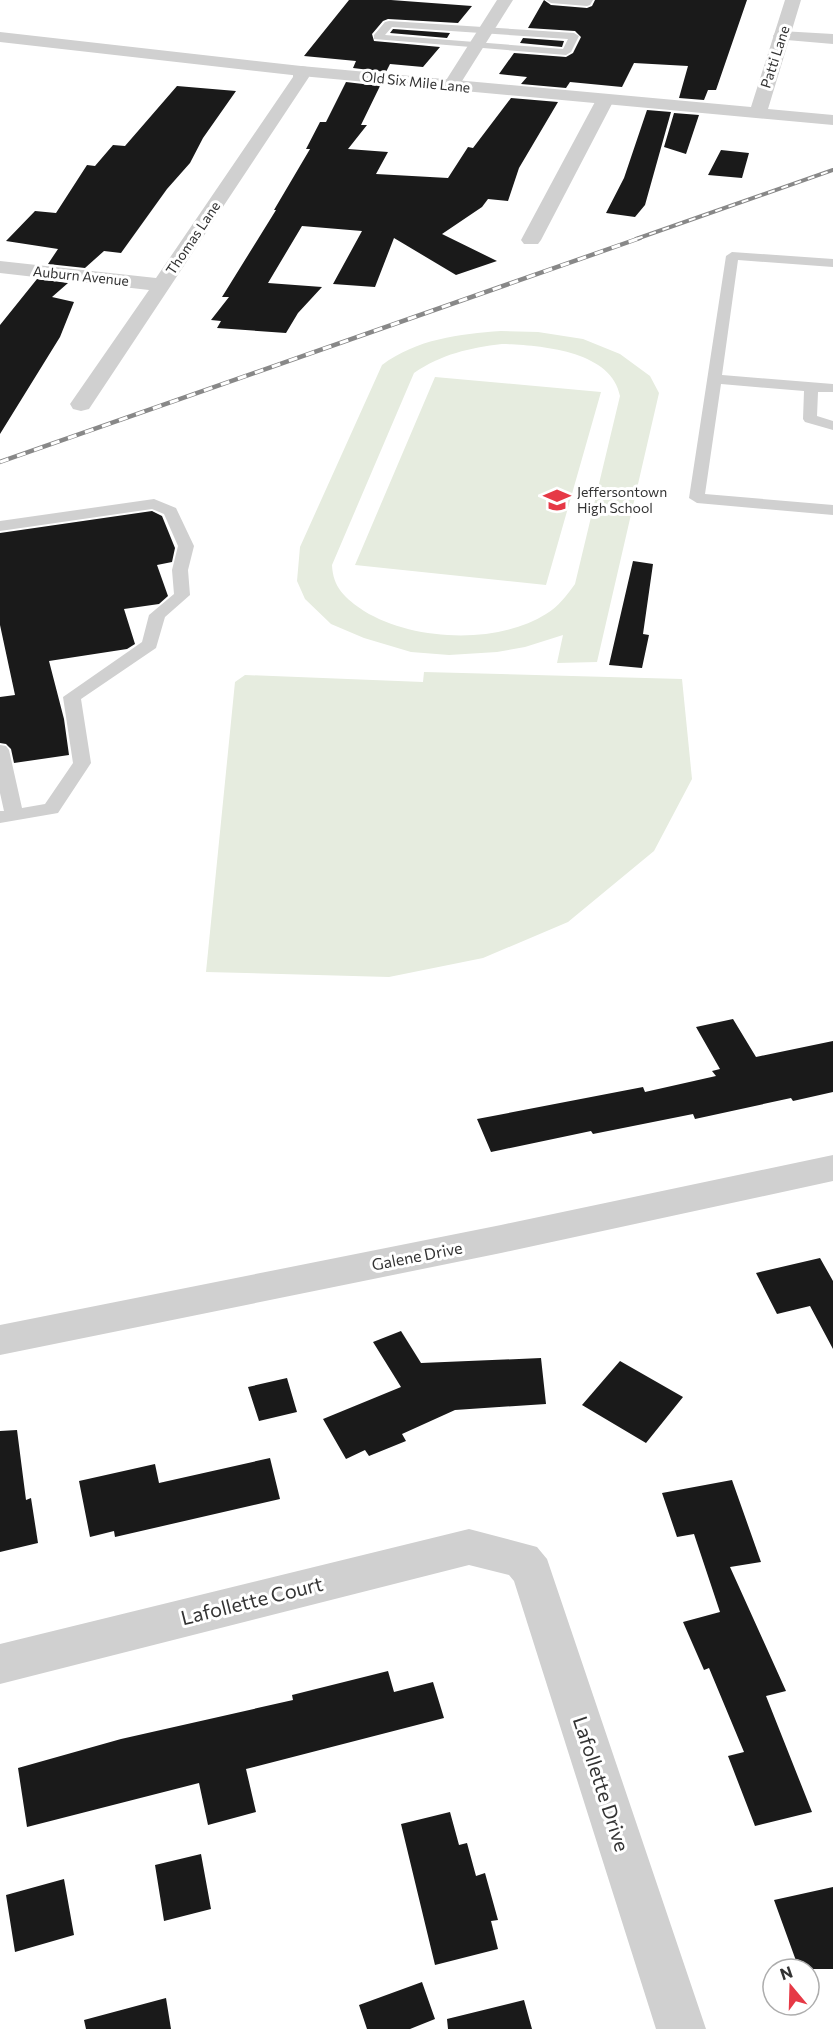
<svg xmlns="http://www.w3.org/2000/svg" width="833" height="2029" viewBox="0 0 833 2029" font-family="Commissioner,sans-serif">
<rect width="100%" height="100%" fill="#fff"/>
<path fill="#e6ecdf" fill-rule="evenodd" d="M501 331 538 332 583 339 620 354 650 376 659 393 597 662 557 663 563 635 525 647 497 652 449 655 411 652 364 638 331 624 305 599 297 581 300 547 382 365C417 339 459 334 501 331ZM502 344C538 345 612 350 620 396L575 584C566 596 559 606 546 614 497 645 413 641 364 611 345 598 333 588 332 565L414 373C442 354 469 348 502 344Z
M435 377 601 392 546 585 355 565Z
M424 672 682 679 692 779 654 851 568 922 483 958 389 977 206 972 235 682 245 675 423 682Z"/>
<path fill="#1a1a1a" d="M349 0H391L472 6 458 23 388 19 383 21 372 34 374 41 440 47 423 67 390 64 386 72 353 68 356 61 304 56Z
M544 0 551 5 587 8 592 6 595 0H747L716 90H708L704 100 679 98 688 66 634 63 622 87 570 82 566 88 521 84 527 77 499 74 514 53 566 57 573 53 581 37 575 31 528 28Z
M393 29 450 33 447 38 390 33Z
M523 38 564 41 562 47 520 43Z
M346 82 380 86 361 125H367L348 149 388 152 376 174 448 178 468 147 473 148 511 98 558 102 519 168 508 201 488 199 482 207 442 234 497 261 456 275 394 238 375 287 333 284 362 231 302 226 268 283 322 287 298 313 286 333 217 328 221 321 211 320 229 297H222L276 210H274L310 149H306L320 122H326Z
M177 86 236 91 203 138 190 163 167 189 121 253 104 251 85 268 48 264 58 249 6 241 35 211 56 213 87 165 95 166 113 145 125 146Z
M647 110 671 112 645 205 635 217 606 213 624 178Z
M674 113 699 115 686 154 664 147Z
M721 150 749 153 742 178 708 175Z
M37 279 68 283 52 297 74 302 60 337 0 434V325Z
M152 511 162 516 175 548 172 562 157 565 168 596 159 604 124 609 135 644 127 649 49 661 64 719 69 755 14 763 11 749 6 744 0 743V697L15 695 0 625V533Z
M633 561 653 564 643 634 649 635 642 668 609 665Z
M733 1019 756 1057 833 1041V1092L793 1101 791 1098 695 1119 693 1114 593 1134 591 1131 491 1152 477 1119 643 1087 645 1092 716 1076 712 1071 720 1069 696 1027Z
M820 1258 833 1281V1349L810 1306 777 1314 756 1273Z
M401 1331 421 1363 541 1358 546 1404 455 1410 402 1434 406 1441 369 1456 365 1450 346 1459 323 1419 401 1387 373 1342Z
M620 1361 683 1397 646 1443 582 1405Z
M287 1378 297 1412 259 1421 248 1387Z
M17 1430 26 1500 31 1498 38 1543 0 1552V1431Z
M270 1458 280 1499 115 1537 114 1531 90 1537 79 1481 155 1464 159 1483Z
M732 1480 761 1562 730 1567 786 1691 766 1696 812 1812 755 1826 728 1756 744 1752 709 1668 704 1670 683 1622 720 1612 694 1534 677 1537 662 1493Z
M388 1671 394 1692 433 1682 444 1718 246 1769 256 1812 208 1825 199 1783 27 1827 18 1768 121 1739 293 1700 292 1695Z
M450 1812 459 1845 467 1843 476 1876 485 1873 498 1920 491 1921 498 1949 435 1965 401 1824Z
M201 1854 211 1909 164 1921 155 1865Z
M64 1879 74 1935 15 1952 6 1895Z
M833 1887V1969H799L774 1900Z
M422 1982 435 2019 410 2029H367L359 2005Z
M166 1998 171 2029H86L84 2020Z
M524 2000 532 2029H448L447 2019Z"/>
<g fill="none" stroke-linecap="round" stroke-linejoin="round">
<path fill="#d0d0d0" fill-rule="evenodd" d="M546 0H593L590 5 587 6 551 3Z
M389 21 574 33 579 36 571 52 566 55 374 39V35L385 22ZM392 27 568 39 563 49 385 35Z
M732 252 833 259V267L738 260 722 375 833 384V392H818L817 416 833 421V430L805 422 803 419 804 391 721 384 705 494 833 505V515L697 503 689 498 726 256Z
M154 499 176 508 194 546 188 570 190 595 165 617 156 648 81 699 91 763 58 813 0 823V811H4L0 793V745L6 746 9 750 22 808 45 804 73 763 63 697 142 642 149 615 174 594 172 570 178 546 164 514 152 509 0 531V521Z"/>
<path fill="#d0d0d0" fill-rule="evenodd" d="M497 0H513L457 89H445L443 85Z
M781 31 833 34V44L775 39 773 36 775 33Z
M301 66 307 67 309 77 89 409 81 411 73 409 70 404 149 290 0 273V261L156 278 293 77V71Z
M605 95 611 96 614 100 541 240 538 244H524L521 240 596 100 599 96Z
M469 1529 537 1547 547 1559 706 2029H656L514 1581 509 1575 469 1565 0 1684V1644Z"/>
<path fill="#d0d0d0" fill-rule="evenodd" d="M785 0H801L768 109 833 115V125L301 76 0 42V32L301 66 751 107Z
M833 1155V1181L501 1253 0 1355V1325L501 1225Z"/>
<defs>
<path id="rail-far1" d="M636 239 833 170"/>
<path id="rail" d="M0 462 640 238"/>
</defs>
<use href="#rail-far1" stroke="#888" stroke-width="4"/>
<use href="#rail" stroke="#888" stroke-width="4.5"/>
<use href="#rail-far1" stroke="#fff" stroke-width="2" stroke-dasharray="7" stroke-linecap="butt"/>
<use href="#rail" stroke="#fff" stroke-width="3" stroke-dasharray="9" stroke-linecap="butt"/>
</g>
<defs>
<symbol id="school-bare" viewBox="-9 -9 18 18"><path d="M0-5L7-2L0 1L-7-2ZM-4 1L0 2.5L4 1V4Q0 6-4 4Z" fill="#e63946" stroke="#fff" stroke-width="2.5" paint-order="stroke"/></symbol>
</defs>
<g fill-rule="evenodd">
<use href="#school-bare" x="538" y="481" width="38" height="38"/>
</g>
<g text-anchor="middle" stroke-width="6" stroke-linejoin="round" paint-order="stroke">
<g font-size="14" fill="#333" stroke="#fff">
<text transform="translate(775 57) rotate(-72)" y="5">Patti Lane</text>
<text transform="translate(416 82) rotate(6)" y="5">Old Six Mile Lane</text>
<text transform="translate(193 238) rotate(-56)" y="5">Thomas Lane</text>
<text transform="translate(81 276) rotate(6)" y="5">Auburn Avenue</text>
</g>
<g font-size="14" fill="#333" stroke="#fff" text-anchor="start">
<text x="577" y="497">Jeffersontown<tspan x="577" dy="16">High School</tspan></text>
</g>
<g font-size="16" fill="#333" stroke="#fff">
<text transform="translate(417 1256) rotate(-11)" y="6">Galene Drive</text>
</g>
<g font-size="20" fill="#333" stroke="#fff">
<text transform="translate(252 1601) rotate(-14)" y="7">Lafollette Court</text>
<text transform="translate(601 1784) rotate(72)" y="7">Lafollette Drive</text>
</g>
</g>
<g transform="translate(791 1987) rotate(341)"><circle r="28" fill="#ffffff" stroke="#adadad" stroke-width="1.5"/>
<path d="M0-4.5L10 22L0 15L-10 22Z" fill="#e63946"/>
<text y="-9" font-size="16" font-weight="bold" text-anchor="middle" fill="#333333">N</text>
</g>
</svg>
